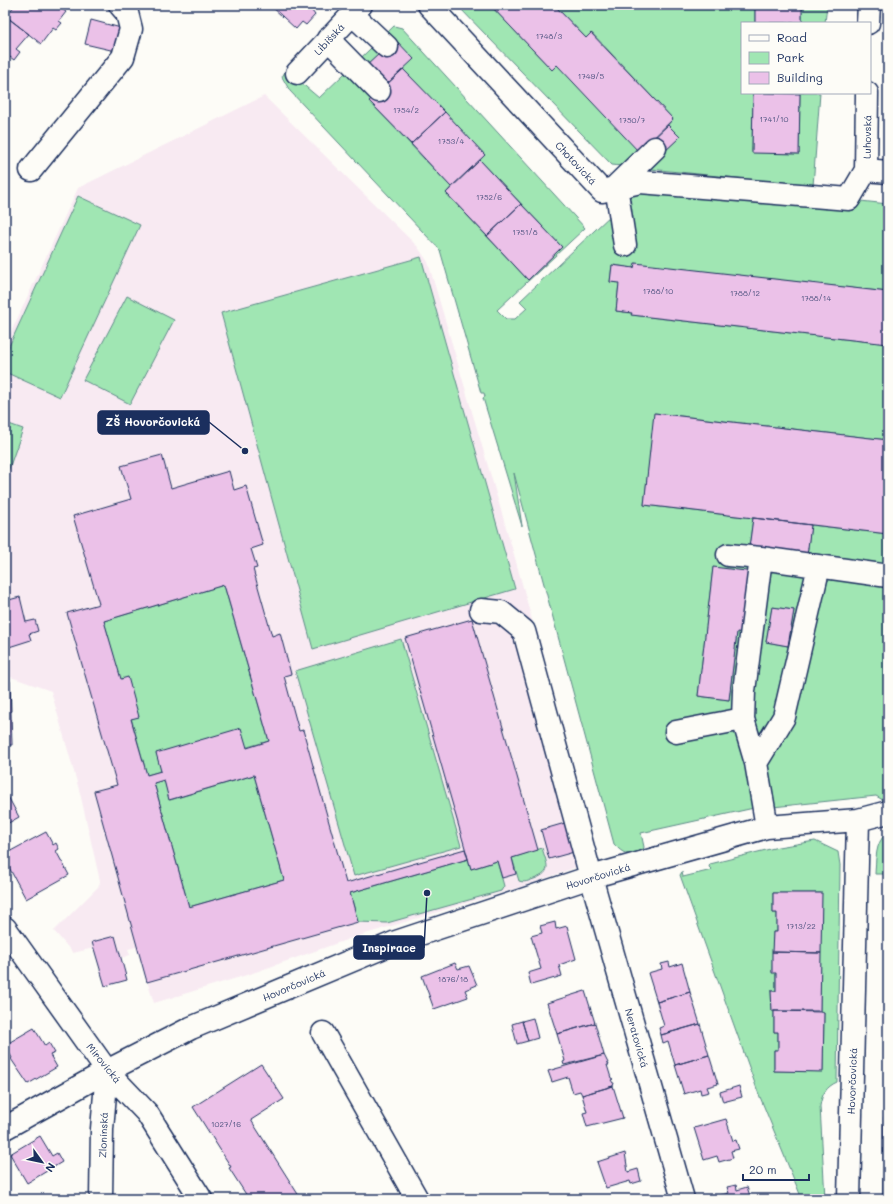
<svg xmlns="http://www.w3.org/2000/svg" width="893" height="1204" viewBox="0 0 893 1204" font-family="Mali,sans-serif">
<rect width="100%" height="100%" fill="#fdfcf7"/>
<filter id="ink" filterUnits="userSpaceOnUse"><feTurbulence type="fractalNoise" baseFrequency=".025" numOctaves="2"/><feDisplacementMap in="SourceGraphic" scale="8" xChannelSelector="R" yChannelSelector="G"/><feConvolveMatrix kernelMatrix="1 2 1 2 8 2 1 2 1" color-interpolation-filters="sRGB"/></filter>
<g filter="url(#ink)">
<path fill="#f8eaf2" d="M264 96 417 246 428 262 515 558 598 859 533 883 349 939 250 974 154 1003 136 947 128 949 130 955 121 958 92 942 94 948 73 953 54 931 99 886 100 881 80 793 51 691 5 675V345L78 188Z"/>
<path fill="#a0e6b3" stroke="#5e8a88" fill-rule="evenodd" d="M457 5H490L552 70 557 65 663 153 680 137 668 125 673 119 592 33 586 38 554 5H755V23H742V93H753L752 152 799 154 800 93H820L813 186 612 165Z
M802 5H827L825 23H802Z
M394 26 402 28 585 228 497 310 506 319H515L527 308 520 301 650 178 888 204V292L635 264 634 268 612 265 610 282 619 283 616 311 632 313V315L888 344V440L655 413 644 505 753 518 749 548 807 555 811 525 888 534V803L876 796 773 807 772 804 641 833 644 847 642 853C628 856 623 854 614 844L514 473 522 526 483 398 485 397 484 393H481L440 250 290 91 282 77 286 70 319 98ZM413 59 403 69 485 155 480 160 562 247 528 280 446 193 451 187 369 101ZM713 568 746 633 737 632 729 700 698 696ZM772 607 794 610 788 646 766 642Z
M78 196 140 225 60 397 5 372V355Z
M421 257 515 589 313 649 221 313Z
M127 296 174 320 130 404 83 380Z
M9 424 23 429 5 480V436Z
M224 585 269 741 147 775 104 621Z
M401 639 461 846 354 876 295 671Z
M254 775 284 880 189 907 154 783 164 780 170 800Z
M886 834H888V874H875C876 860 875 843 886 834Z
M815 841 838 852 840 865 837 1082C826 1087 822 1094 820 1106L825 1199H802L758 1092 680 875 682 872 683 877 712 870 709 867 710 864 778 847ZM773 893H821L820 1011 824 1012 823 1071H774V1050H778V1032H774V1011L772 1010 771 991H776V973L772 972 773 932H777V913H773Z
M542 848C547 865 553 872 534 879 528 881 525 883 519 881L512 858Z
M468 859 471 869 497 861 504 886 501 891 387 923 358 922 350 893Z"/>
<path fill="#ebc1e8" stroke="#1b2f5e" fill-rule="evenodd" d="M15 5H57L66 12 59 21 62 23 56 30 53 28 41 44 6 16Z
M270 5H317L312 11 315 15 306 25 302 22 296 29Z
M490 5H554L586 38 591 33 673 119 639 152 557 65 552 70Z
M755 5H802V23H755Z
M5 16 29 34 16 49 20 52 14 60 10 57 5 63Z
M91 20 121 28 115 51 85 44Z
M395 39 414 59 384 87 365 67Z
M403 69 445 112 411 144 369 101Z
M753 93 800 94 799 154 752 153Z
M445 112 485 155 451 187 411 144Z
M668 125 680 137 663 153 651 141Z
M480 160 521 204 487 236 446 193Z
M521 204 562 247 528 280 487 236Z
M635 263 888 292V344L631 315 632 313 616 311 619 283 610 282 612 265 634 268Z
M654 413 888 440V534L644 505Z
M162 455 171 488 229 471 234 490 246 486 263 545 251 549 257 568 253 569 272 636 280 633 291 674 284 676 299 731 303 730 346 883 465 849 468 859 350 893 358 922 147 982 94 791 117 785 67 613 99 604 73 516 131 499 121 466ZM224 585 269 741 247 748 241 728 156 753 161 771 147 775 131 719 139 717 128 677 121 679 104 621ZM254 775 284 880 189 907 154 783 164 780 169 800Z
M753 518 811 525 807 555 749 548Z
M713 567 754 572 747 633 737 632 729 700 698 696Z
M20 597 26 622 35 620 38 631 29 634 31 640 9 647 5 631V601Z
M772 607 794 610 788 646 766 642Z
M472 619 538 850 512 858 516 874 502 878 497 861 471 869 405 638Z
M5 681H10L12 745H5Z
M5 791 19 817 5 825Z
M565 823 574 852 549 859 541 830Z
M46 832 53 845 56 843 59 849 56 851 69 875 26 899 5 860V854Z
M773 893H822L821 953 772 952 773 932H777V913H773Z
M555 922 556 929 567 926 576 959 559 965 562 976 531 985 528 973 541 969 531 936 542 933 540 926Z
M115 936 127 980 105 986 92 942Z
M772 952 821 953 820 1011H772L771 991H776V973H772Z
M669 962 670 967 682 963 690 992 657 1002 648 973 662 969 661 964Z
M455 963 458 969 469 966 477 985 465 990 468 997 434 1009 422 976Z
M585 991 595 1023 557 1034 547 1003Z
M690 992 700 1024 661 1035 659 1028 664 1026 657 1002Z
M774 1011 824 1012 823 1072 774 1071V1050H778V1032H774Z
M533 1018 538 1038 528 1041 522 1021Z
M522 1021 528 1041 517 1044 512 1024Z
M595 1023 604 1055 564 1065 563 1062 565 1061 557 1034Z
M700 1024 709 1055 675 1065 668 1041 663 1043 661 1035Z
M34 1028 45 1046 49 1043 55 1053 50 1055 57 1067 28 1084 11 1059 12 1058 5 1045Z
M604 1055 609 1065H607L611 1078 613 1079 611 1080 613 1083H614L613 1086 582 1095 580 1091 573 1093 568 1077 552 1082 548 1071Z
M709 1055 718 1084 707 1087 709 1092 701 1094 700 1089 684 1094 675 1065Z
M261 1064 284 1099 251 1120 301 1199H251L248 1195 247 1196 229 1168 231 1167 193 1107Z
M613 1086 623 1118 587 1127 583 1113 587 1112 582 1095Z
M739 1086 742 1097 723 1102 720 1092Z
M884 1117H888V1199H883Z
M726 1119 733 1141 736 1140 739 1149 731 1151 733 1158 719 1162 717 1156 704 1160 694 1128Z
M40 1136 52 1156 57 1153 62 1162 27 1183 10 1154Z
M625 1153 628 1172 638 1169 641 1181 631 1184 630 1181 606 1188 597 1162Z
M736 1185 737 1190 747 1187 751 1199H715L714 1197 729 1193 727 1187Z"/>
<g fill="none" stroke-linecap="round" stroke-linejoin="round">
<defs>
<path id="minor" d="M429 5 602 191 640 182 849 199 866 170 867 93
M352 14 387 47
M868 23 869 5
M328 39 379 91
M297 73 361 5
M31 170 123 57 131 29 127 13 120 5
M866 170 888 172
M625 245 616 186 655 148
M728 555 761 558 744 691 743 719 756 763 767 827
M761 558 888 576
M481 610 501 612 524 631 591 877 683 1199
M676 732 743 719
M756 763 784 717 819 566
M5 928 107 1071 147 1113 201 1199
M323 1033 417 1199
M5 1128 107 1071 191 1028 396 942 591 877 767 827 858 820 888 812
M101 1199 102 1129 107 1071
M849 1199 858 820"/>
</defs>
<use href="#minor" stroke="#1b2f5e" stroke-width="25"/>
<use href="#minor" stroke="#fdfcf7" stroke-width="22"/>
</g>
</g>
<g text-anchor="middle" stroke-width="4" stroke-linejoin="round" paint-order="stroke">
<g font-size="8" fill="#4f5480">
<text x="549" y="39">1748/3</text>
<text x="591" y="79">1749/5</text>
<text x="406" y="113">1754/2</text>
<text x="774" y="122">1741/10</text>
<text x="632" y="123">1750/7</text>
<text x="451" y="144">1753/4</text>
<text x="489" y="200">1752/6</text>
<text x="525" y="235">1751/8</text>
<text x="658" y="294">1788/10</text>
<text x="745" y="296">1788/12</text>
<text x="816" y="301">1788/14</text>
<text x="801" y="929">1713/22</text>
<text x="453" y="982">1876/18</text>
<text x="226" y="1127">1027/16</text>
</g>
<g font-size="10" fill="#1b2f5e" stroke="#fdfcf7">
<text transform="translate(329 39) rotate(-47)" y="4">Libišská</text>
<text transform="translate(867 137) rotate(-89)" y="4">Luhovská</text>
<text transform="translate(576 163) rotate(47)" y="4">Chotovická</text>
<text transform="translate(598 876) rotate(-17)" y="4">Hovorčovická</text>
<text transform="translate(294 985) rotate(-23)" y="4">Hovorčovická</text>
<text transform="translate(637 1038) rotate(74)" y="4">Neratovická</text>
<text transform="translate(104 1063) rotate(51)" y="4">Mirovická</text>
<text transform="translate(852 1081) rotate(-88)" y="4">Hovorčovická</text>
<text transform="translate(103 1135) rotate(-88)" y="4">Zlonínská</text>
</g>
</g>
<path fill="none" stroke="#1b2f5e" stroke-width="1.5" d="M245 451L209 422M427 893L424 948"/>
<g fill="#1b2f5e" stroke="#fdfcf7" stroke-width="1.5">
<circle cx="245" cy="451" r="4"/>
<circle cx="427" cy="893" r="4"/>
</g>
<g fill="#1b2f5e" stroke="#1b2f5e" stroke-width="1.5">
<rect x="98" y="411" width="111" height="23" rx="4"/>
<rect x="354" y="936" width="70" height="23" rx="4"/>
</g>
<g font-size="11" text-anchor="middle" font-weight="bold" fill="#fff">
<text x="153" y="426">ZŠ Hovorčovická</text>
<text x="389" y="952">Inspirace</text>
</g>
<rect width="893" height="1204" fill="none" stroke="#fdfcf7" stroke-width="20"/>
<rect x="10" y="10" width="873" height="1184" fill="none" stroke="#1b2f5e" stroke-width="1.5" filter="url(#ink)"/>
<rect x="741" y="22" width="130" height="72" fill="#fdfcf7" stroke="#a3aaba"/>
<rect x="749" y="35" width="20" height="6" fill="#fdfcf7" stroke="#a3aaba"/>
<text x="777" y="42" font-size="12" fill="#1b2f5e">Road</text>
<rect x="749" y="52" width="20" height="12" fill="#a0e6b3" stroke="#a3aaba"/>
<text x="777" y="62" font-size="12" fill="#1b2f5e">Park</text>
<rect x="749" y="72" width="20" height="12" fill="#ebc1e8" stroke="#a3aaba"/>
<text x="777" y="82" font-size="12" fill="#1b2f5e">Building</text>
<g transform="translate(42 1162) rotate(123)" stroke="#fdfcf7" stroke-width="3" paint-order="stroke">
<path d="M0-3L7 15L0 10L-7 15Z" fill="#1b2f5e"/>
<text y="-6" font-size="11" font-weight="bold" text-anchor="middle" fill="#1b2f5e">N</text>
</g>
<path d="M743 1174v6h66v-6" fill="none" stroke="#1b2f5e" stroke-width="2"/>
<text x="749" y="1174" font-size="12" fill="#1b2f5e" stroke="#fdfcf7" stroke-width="3" paint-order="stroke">20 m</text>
</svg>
